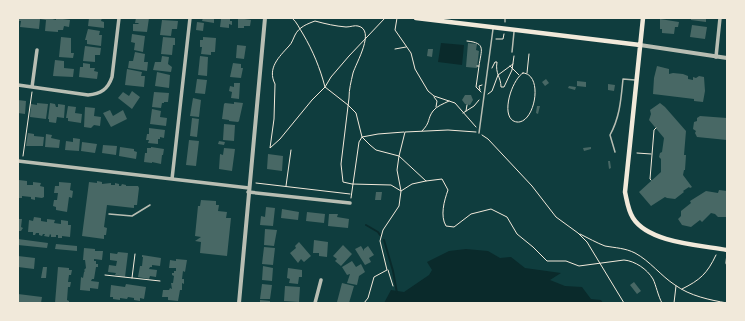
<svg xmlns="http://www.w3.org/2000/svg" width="745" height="321" viewBox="0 0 745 321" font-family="Cabin,sans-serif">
<rect width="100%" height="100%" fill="#0f3d3e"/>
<path fill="#0a2a2b" d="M441 43 464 45 462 65 438 62Z
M466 249 488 251 500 258 511 257 525 268 561 273 550 280 565 286 582 287 591 299 601 300 603 303H384L391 290 404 292 429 275 432 270 427 262 449 251Z"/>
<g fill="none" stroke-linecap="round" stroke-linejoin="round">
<path stroke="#0a2a2b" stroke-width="2" d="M366 225 378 232 380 235
M384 240 393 271 397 293"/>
</g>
<path fill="#486865" d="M18 18H49L56 20V18L70 20 69 27 64 26 63 30H58V32L45 31 46 20 40 19 39 29 20 27 21 21H18Z
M89 18H102L101 21 104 22V28L88 26Z
M136 18H149L147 32 133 31V24H138L139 23H135Z
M203 18H214V23L202 21Z
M223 18H230V21H232V25L229 24V28L220 27 221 19Z
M238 18 251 20 250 26H244V28H238Z
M691 18H706V22L691 20Z
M660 19 679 22 678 27H675L674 34 662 33V29H660Z
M162 20 178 21 177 29H172L171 36 160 35Z
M197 22 204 23 203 31 196 30Z
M692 25 707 27 705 39 690 37Z
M88 29 100 31 99 35H102L101 46 87 44V40H85Z
M132 34 145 36 143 52 134 50 135 43 131 42Z
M61 37 71 38V53H74L73 58 59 57Z
M163 37 175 38V45H173L172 55 161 54Z
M203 37 216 38 215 52H211V55L201 54 202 47H200V40H203Z
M468 43 477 44 476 50 479 51 477 68 466 67Z
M237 45 246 46 244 59 236 58Z
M85 46 101 48 100 55H95V62L83 61Z
M428 49H433L432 57 427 56Z
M135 52 145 54 144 62H148L147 71 128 68 129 61H133Z
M162 56 169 57 168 64 172 67 171 72 153 70 155 62H161Z
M200 56 208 57 207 76 198 75Z
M55 60 64 61V68L74 69 73 77 53 76Z
M83 63 90 64V68H95L94 71 98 72 97 79 79 77 80 67H83Z
M233 63 241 64V68H243L241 78 230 77Z
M657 66 669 69V74L673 73 683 74 688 76V79L693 80V77L696 78 699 76 704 77 705 91 703 102 694 101V99L653 94 654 78Z
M127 69 142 72 141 76H145L144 87 125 85Z
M157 72 170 75 169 88 155 86Z
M197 79 207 80 205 94 195 93Z
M546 79 549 83 545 86 542 82Z
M577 81 586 82V87L577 86Z
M234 83H240L239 99 231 98 232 92 229 91 230 86 234 87Z
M608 84 615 85 614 91 608 90Z
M569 86 576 87 575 90 568 88Z
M132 91 140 97 132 109 118 98 123 92 129 96Z
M154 92 169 93 168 102H164V103H162L161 108 152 107Z
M465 95H471L473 100 470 105 465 104 462 100Z
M193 98 201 100 199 117 190 116Z
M18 100 26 101 25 114 18 113Z
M234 102 243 103 239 121 238 122 229 121V120L222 119 224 104 225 103 234 104Z
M37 103 48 104 46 119 30 117 31 104 37 105Z
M50 103 55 104 56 107H58V104L65 105 64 118 57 117 56 123 49 122V119H48Z
M660 103 665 107 686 131 684 155H686L685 170H684L683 175 692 187 690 188 689 187 683 191 684 192 675 199 667 198 665 197 651 206 639 192 661 172V159L659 157 660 153 662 152 664 138 649 120 651 114 650 110Z
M68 106 76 107 75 113 82 114 81 123 68 121V118H66Z
M537 106H540L538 114 536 113Z
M85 107 95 108 94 116 101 117 100 126 94 125 91 128 84 127Z
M152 109 161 111 160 117 167 118 166 126 150 124Z
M110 110 113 116 123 110 127 119 111 127 103 113Z
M700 116 727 118V140L697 137 695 133 696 131 693 129 694 122 697 121V118Z
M192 118 199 119 197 137 190 136Z
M224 124 235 125 234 141 223 140Z
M149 128 165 130 164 138 160 137V139H158V144L148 143 149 140H146L147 134H149Z
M28 133 34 134V136L44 137 43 146H26Z
M46 134 52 135 51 138 60 140 59 148 45 147Z
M73 138 80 139 79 151 65 150 66 141 73 142Z
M189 140 199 141 196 166 186 165Z
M219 141 225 142 224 145 218 144Z
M82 142 97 144 95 153 81 151Z
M103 145 117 146 116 155 102 153Z
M120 147 134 149V151L137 152 136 159 119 156Z
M151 147 164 149 163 155H162L161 164 152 162V163L144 162 145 153H147V148H151Z
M591 147V149L584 151 583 148Z
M224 148 235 149 232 171 219 169 220 154 223 155Z
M268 154 283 156 282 171 267 169Z
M608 161H610L611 168 609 169Z
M19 180 27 181V185H33V182L41 183 40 186 44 187V197L42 198 35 197V200L31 199V197L22 196V198H18V184Z
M97 181 102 182V184L111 183V185H115V183L119 184V186H121L122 184 126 185V186H138L139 188 137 205H134V208L107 205 104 227 107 228 106 235H104V239L82 236 89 182 97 183Z
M59 182 71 183 70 190 73 191 72 198 69 197 67 212 56 210V207L53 206 54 200H57L58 193H54L55 186H59Z
M719 190 727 191V217H718L715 214 711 213 702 222 700 220 691 227 682 225 678 219 681 216V211L691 203 690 201 706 191 718 193Z
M376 192H382L381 200H375Z
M201 200 216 201V205H219L218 211 227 212 226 218H231L227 256 200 253 201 242 195 241 201 237 195 236 198 206H200Z
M266 207 275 208 273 226 260 225 261 216 265 217Z
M282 209 299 212 298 220 281 218Z
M307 212 325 214 324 223 306 221Z
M329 214H338L337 217 349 219 348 228 328 226Z
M34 217 41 218V221L47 222V219L55 220 54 223 61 224V220L68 221V225H71L70 237 62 236V238H58V235H56V237H51V235L50 234 49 237 44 236 45 234H43L42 236 39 235V233H36L35 235H33V232H28L29 220 33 221Z
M18 219H22L21 227 23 228 21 231H18Z
M265 229 277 230 274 246 264 245Z
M18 239 48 243 47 248 18 245Z
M314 240 328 242 327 257 319 256V253H313Z
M299 242 311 256 304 262 301 259 298 263 290 253 296 248 295 246Z
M56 244 77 246V251L55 249Z
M343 245 352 254 341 266 335 261 337 259 333 256Z
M361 246 364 251V249L368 246 374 255 369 258 371 262 365 265 355 249Z
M264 247 275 248 273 265 262 264Z
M84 248 95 249V251H103L102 260 94 259V261H96V264H98V267H96L94 279H92L91 281 99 282 98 289 90 288V291L80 290 81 277 83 278 84 272 85 271 84 270 86 268 85 260H83Z
M118 252 128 253 125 277 115 275 116 273 108 272 109 265 116 266 117 261 110 260V253L117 254Z
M142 255 161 258 160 266 152 265V267H150L149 269 157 270 156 277 150 276 149 279 138 277 140 266H142L143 257H142Z
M18 256 35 258 34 269 18 267Z
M176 259 187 260 185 272 183 271 182 279H184V284L182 283V290H180L178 301 168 300V297H162L163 290H169L170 288 172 289 171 283H173L174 276 172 275V273H174V271H176V268H169L170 260 176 261Z
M352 261 356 267 361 264 365 272 359 276 357 285 347 283 350 274 347 275 342 267Z
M263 266 273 268 272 281 262 280Z
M43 267H47L46 278H41Z
M58 267 69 268V270H72L71 275H69L68 282H71L70 287H68L67 300 69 301V303H55Z
M288 268 302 270V277H299L298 284 289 283 290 279 287 278Z
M634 282 641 291 637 294 630 285Z
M342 283 354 286 349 303 337 302Z
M126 284 146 287 144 299 140 298V301L134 300V298L128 297 127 299 120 298V300L113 299V297H110L111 285 125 287Z
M262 284 272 285 270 299H260Z
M285 286 300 287 299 302 284 301Z
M18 294 42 297 41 303H18Z
M260 300 270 301V303H260Z"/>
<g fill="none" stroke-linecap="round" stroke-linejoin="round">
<path stroke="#f1e9da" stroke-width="1" d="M292 18C297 22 299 28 303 34 313 51 320 68 325 87L348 105 356 113 362 137 370 145 376 150 399 156 426 181 442 179 448 190C444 201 440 216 446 226L454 227 471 214 491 209 507 217 517 234 533 247 547 261H566L579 266 624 260C635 261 647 269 653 279 656 285 658 296 662 303
M385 18 349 56 331 77 325 87 312 100 280 139 270 148 274 119 275 84C267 68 279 57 289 46 292 43 293 39 295 35 299 27 307 24 315 21 326 24 335 26 346 27 350 27 355 25 358 26 376 30 356 63 353 73 351 82 349 89 349 98L341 164 343 182 352 184 391 185 401 191 412 184 426 181
M397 18 395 30 411 53 415 69 428 91 434 96 455 103 476 127
M505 22V18
M496 39H503L504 34
M467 41C487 43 481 50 479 66
M395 49 406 47
M477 66H479L476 87 481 92
M510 66 519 75
M492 68 495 62H497C495 74 501 77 501 87H504L512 70 514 56
M523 73C544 74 535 124 517 122 499 120 511 80 523 73Z
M527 73 529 54
M480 90 479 86 482 85
M488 94 492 91 498 75 513 64
M434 97 437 101 436 107
M466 111 467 105
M463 113 474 106 479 100
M422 131C431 122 427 119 433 111 437 106 443 104 449 101
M482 135 488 139 532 186 556 217 578 233 587 242 624 303
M637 153 651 154
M23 156 32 92
M651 180 650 179 654 130 656 128
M256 183 350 194
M286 186 291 150
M351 198 359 142 362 137 378 134 404 132
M580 234C588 238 597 243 605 246 616 248 625 248 635 253 650 261 661 276 675 285 690 296 710 300 727 303
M388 270 393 286
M105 275 160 281
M132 278 135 254
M682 289C700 280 707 274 716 255
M364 303 368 298 374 277 387 270 380 241 383 230 399 206 401 191 397 170 399 156 405 132 448 130 476 132
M674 303 676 286"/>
<path stroke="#b8beb3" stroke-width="1.5" d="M512 52 514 32
M479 133 493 29
M615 152 610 135C620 117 621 99 623 79L635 80
M109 214 132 216 150 205
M727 256 726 263 727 265"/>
<path stroke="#b8beb3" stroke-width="3.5" d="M716 57 720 18
M18 85 88 95C101 94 108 89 112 77L119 18
M32 87 37 50
M18 161 249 188
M172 179 190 18
M248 192 350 203
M315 303 321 280"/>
<path stroke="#b8beb3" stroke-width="4" d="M640 45 727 58
M239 303 265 18"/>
<path stroke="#f1e9da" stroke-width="4.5" d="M416 18 640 45
M643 18 625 192C627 201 628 210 633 218 649 243 700 245 727 250"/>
</g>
<rect width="745" height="321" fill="none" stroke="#f1e9da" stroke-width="38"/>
</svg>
